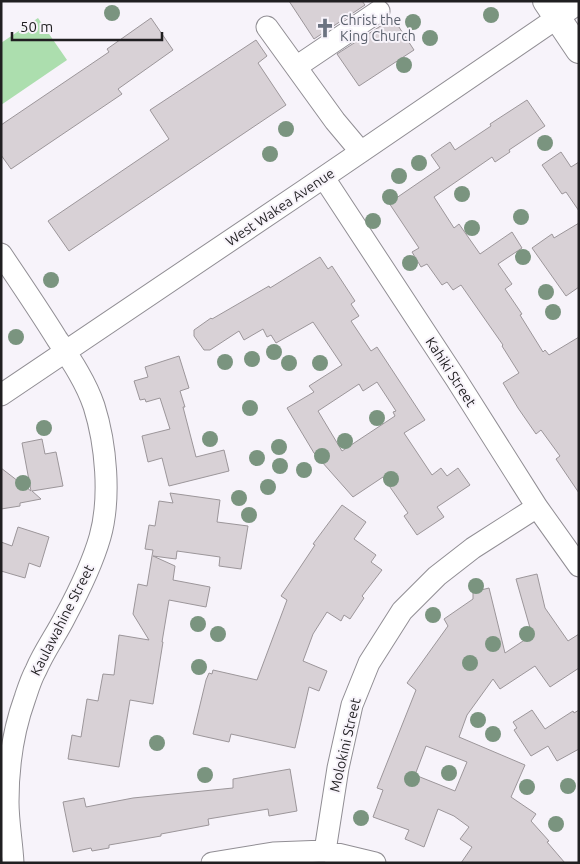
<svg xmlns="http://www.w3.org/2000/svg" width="580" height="864" viewBox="0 0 580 864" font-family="Ubuntu,sans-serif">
<rect width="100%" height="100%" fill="#f7f3fa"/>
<path fill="#acdeae" d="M38 18 67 60 1 105V43Z"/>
<path fill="#d8d1d6" stroke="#9c969a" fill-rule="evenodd" d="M289 1H362L365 5 314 39Z
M151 18 173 50 118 89 122 94 11 169 1 155V125L109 52 107 49Z
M393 18 414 50 359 86 337 54Z
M256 40 267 56 258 63 286 105 69 251 48 221 169 139 150 110Z
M527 100 545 126 509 150 510 152 495 162 492 157 434 197 454 228 459 224 480 254 512 232 522 248 498 264 512 284 505 289 522 314 520 315 543 352 545 350 549 355 579 337V493L556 459 560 456 541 430 536 434 518 408 503 383 519 373 502 346 503 345 461 285 453 290 447 282 442 285 427 264 421 267 412 252 419 248 389 203 440 168 431 155 450 142 455 150 491 126 490 124Z
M561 152 571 167 579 162V211L566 192 562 194 542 165Z
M579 223V287L566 296 532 248 552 234 554 238Z
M320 257 328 269 332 266 355 301 351 304 359 316 351 321 371 351 377 347 425 420 404 433 432 475 441 468 447 476 458 468 470 485 437 507 444 517 417 535 404 516 408 513 383 477 353 497 314 453 287 408 314 392 309 386 342 365 313 322 276 343 271 335 267 337 263 329 244 340 239 331 210 350H204L194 336V330L211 318 212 319 269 286 270 288ZM377 382 396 411 393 412 395 416 342 451 318 411 359 384 363 391Z
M179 356 189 388 180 391 185 407H183L196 457 224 450 229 471 169 486 162 458 148 462 142 436 170 429 160 398 146 402 145 399 140 400 134 381 148 377 145 367Z
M42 439 45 454 56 452 63 486 32 491 41 499 20 503V506L1 509V468L31 491 22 443Z
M170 493 220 500 217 522 248 526 241 569 219 566 220 557 177 551 176 559 153 556 175 566 173 580 210 587 206 607 169 600 162 642H163L153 704 130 700 119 767 68 759 72 735 81 737 87 699 98 701 103 674 114 675 119 635 149 640 133 614 138 584 147 586 153 550 145 549 149 525 155 526 159 501 173 503Z
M342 505 366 522 354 539 376 555 371 562 382 570 362 596 364 598 350 619 344 615 341 621 327 612 313 634 303 661 327 671 319 691 309 687 295 748 231 734 229 742 193 734 206 680 209 673 212 674 213 670 257 680 287 600 281 596 315 545 313 544Z
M18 527 49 537 40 567 29 563 25 578 1 571V542L12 546Z
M537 574 545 608 568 641 579 634V668L550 687 535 666 500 689 493 679 467 715 459 737 525 765 511 797 536 814 531 821 549 841 547 842 565 863H461L472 847 460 839 469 827 454 816 438 809 424 847 405 839 409 830 373 817 383 790 377 788 416 690 407 683 448 626 444 619 473 599V592L489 588 505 653 532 635 516 579ZM426 746 467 762 455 791 415 775Z
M532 710 545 729 573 711 574 713 579 710V749L557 761 548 746 531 756 514 730 517 728 513 722Z
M290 769 297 811 269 816 268 809 208 819 209 825 161 834V836L109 845V848L92 851 91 848 73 852 63 802 84 798 86 807 133 798 233 788V779Z"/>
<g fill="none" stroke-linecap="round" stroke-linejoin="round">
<defs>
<path id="minor" d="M267 27 335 121 361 152
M296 67 379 11
M324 178 456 379 537 507 579 566
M1 254C20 282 39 310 57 339 71 360 86 382 94 406 106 444 111 498 100 537 92 565 79 591 65 617 56 635 44 651 36 670 31 679 28 689 25 698 13 731 8 767 8 802 8 822 12 843 13 863
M1 395 305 190 579 3
M325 851 338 768 352 705 369 663 402 611 437 576 473 548 537 507
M212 863 273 853 325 851 375 863"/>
<path id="major" d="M546 1 579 50"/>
</defs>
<use href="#minor" stroke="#918e94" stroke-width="23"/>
<use href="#major" stroke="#918e94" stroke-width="28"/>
<use href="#minor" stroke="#fff" stroke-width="21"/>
<use href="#major" stroke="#fff" stroke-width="26"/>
</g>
<g fill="#7a947f">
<circle cx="112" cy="13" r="8"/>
<circle cx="491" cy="15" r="8"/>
<circle cx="413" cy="22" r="8"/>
<circle cx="430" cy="38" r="8"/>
<circle cx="404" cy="65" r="8"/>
<circle cx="286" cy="129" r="8"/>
<circle cx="545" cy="143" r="8"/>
<circle cx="270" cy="154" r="8"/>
<circle cx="419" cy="163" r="8"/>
<circle cx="399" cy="176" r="8"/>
<circle cx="462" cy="194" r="8"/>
<circle cx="390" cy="197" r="8"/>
<circle cx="521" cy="217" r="8"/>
<circle cx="373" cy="221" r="8"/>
<circle cx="472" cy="228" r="8"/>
<circle cx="523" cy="257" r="8"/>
<circle cx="410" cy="263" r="8"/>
<circle cx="51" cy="280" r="8"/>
<circle cx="546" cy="292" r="8"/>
<circle cx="553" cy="312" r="8"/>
<circle cx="16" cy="337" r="8"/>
<circle cx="274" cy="352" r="8"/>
<circle cx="252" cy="359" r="8"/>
<circle cx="225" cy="362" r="8"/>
<circle cx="289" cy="363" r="8"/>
<circle cx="320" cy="363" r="8"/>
<circle cx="250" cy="408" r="8"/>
<circle cx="377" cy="418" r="8"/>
<circle cx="44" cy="428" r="8"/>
<circle cx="210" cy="439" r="8"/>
<circle cx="345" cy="441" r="8"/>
<circle cx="279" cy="447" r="8"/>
<circle cx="322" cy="456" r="8"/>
<circle cx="257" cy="458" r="8"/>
<circle cx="280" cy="466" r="8"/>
<circle cx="304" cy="470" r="8"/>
<circle cx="391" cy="479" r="8"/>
<circle cx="23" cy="483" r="8"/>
<circle cx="268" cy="487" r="8"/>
<circle cx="239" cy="498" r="8"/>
<circle cx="249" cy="515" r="8"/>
<circle cx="476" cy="586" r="8"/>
<circle cx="433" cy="615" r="8"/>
<circle cx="198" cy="624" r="8"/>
<circle cx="218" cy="634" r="8"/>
<circle cx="527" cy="634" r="8"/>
<circle cx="493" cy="644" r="8"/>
<circle cx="470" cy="663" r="8"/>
<circle cx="199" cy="667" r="8"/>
<circle cx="478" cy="720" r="8"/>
<circle cx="493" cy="734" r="8"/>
<circle cx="157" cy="743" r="8"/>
<circle cx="449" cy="773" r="8"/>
<circle cx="205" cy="775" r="8"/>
<circle cx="412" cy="779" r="8"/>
<circle cx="568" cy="786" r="8"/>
<circle cx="527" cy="787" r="8"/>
<circle cx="361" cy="818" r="8"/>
<circle cx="556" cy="824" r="8"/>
</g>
<defs>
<symbol id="church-bare" viewBox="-9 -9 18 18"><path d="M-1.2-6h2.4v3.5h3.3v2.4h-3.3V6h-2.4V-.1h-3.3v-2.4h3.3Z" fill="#6b7280" stroke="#f7f3fa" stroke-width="2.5" paint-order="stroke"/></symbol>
</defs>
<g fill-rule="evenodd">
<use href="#church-bare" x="311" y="14" width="28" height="28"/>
</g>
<g text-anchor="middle" stroke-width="4" stroke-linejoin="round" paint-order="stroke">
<g font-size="14" fill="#5b616d" stroke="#f7f3fa" text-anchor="start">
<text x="340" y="25">Christ the<tspan x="340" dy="16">King Church</tspan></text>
</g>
<g font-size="14" fill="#201f21" stroke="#f7f3fa">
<text transform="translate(280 207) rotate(-34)" y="5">West Wakea Avenue</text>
<text transform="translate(451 372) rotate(57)" y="5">Kahiki Street</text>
<text transform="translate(62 620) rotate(-63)" y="5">Kaulawahine Street</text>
<text transform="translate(345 745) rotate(-77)" y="5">Molokini Street</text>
</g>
</g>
<rect width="580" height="864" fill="none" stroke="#201f21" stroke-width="5"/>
<path d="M12 32v8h150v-8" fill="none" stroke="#201f21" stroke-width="2.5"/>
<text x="20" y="32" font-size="15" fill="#201f21" stroke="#f7f3fa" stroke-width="4" paint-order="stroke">50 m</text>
</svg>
